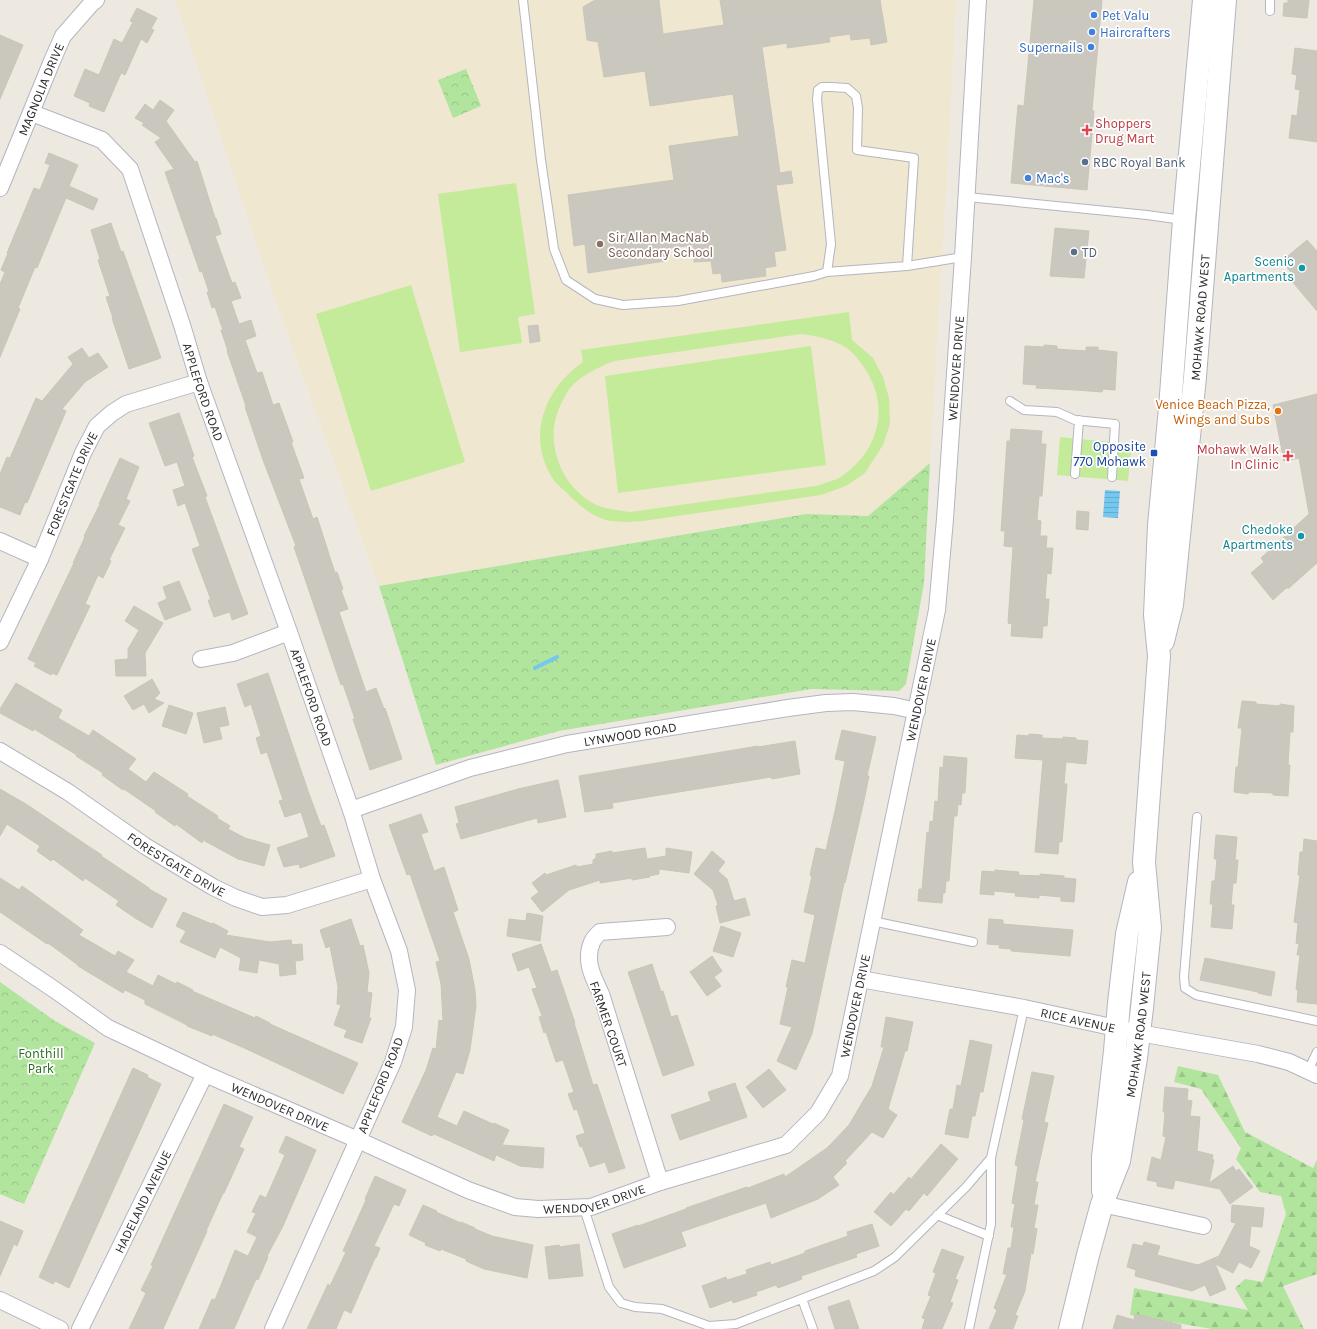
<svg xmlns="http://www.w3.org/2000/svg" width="1317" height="1329" viewBox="0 0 1317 1329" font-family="Karla,sans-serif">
<defs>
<pattern id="forest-firs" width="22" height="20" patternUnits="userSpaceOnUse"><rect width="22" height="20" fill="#b1e49d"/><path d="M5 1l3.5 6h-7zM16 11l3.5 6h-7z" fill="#99c488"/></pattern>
<pattern id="park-crowns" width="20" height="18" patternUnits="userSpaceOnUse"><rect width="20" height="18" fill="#b1e49d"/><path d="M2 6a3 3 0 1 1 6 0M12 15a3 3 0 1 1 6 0" fill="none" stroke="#99c488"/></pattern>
<pattern id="water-rules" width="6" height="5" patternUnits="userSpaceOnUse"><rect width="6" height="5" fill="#74c7ef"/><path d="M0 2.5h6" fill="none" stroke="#65abcd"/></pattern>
</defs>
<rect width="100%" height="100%" fill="#eee9e0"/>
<path fill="#efe7d0" d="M175 0H956L948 156 930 463 868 516 806 514 379 586 274 296Z"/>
<path fill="url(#forest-firs)" d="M1178 1066 1218 1075 1245 1132 1313 1168 1317 1160V1274L1283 1286 1304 1329H1212L1130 1315 1134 1288 1248 1310 1235 1288 1245 1279 1263 1282 1286 1214 1281 1196 1260 1192 1236 1159 1241 1148 1201 1089 1174 1082Z"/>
<path fill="url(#park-crowns)" d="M466 69 481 106 453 118 438 80Z
M930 463 924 583 906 684 899 691 811 689 559 731 436 765 379 586 806 514 868 516Z
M0 982 55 1021 95 1043 24 1204 0 1194Z"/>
<path fill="#c3eb99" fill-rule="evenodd" d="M516 183 535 314 518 317 522 343 460 352 438 194Z
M411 285 465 462 371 491 316 314Z
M849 312 852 340 873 358 883 377 889 398 890 424 883 445 865 473 846 486 821 495 643 521C631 522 613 523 603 519 589 514 579 505 568 494 564 490 557 485 553 479 526 437 544 389 583 362L581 350ZM801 334C817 336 832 339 845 347 854 352 862 364 867 372 890 410 877 452 842 476 835 481 824 483 816 486L630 512C617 510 601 509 589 501 558 480 544 438 561 404 564 399 566 392 570 388 583 374 597 368 614 361Z
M811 346 826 465 618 493 605 376Z
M1060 437 1132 444 1128 481 1057 475Z"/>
<path fill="url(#water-rules)" d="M1105 490 1120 491 1118 518 1103 517Z"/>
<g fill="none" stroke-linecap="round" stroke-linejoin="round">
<path stroke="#74c7ef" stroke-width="4" d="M535 668 557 657"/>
</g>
<path fill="#cac7be" stroke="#cac5b9" d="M595 0H659L663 34 724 25 720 0H880L887 42 871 45 870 38 851 40 850 34 829 37 830 42 787 48V43L762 47 780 173 791 171 793 183 776 185 786 250 774 252 776 266 765 268 766 276 722 282 721 273 713 274 711 261 694 262 693 245 663 249 665 261 588 273 585 244 574 246 568 195 674 180 669 146 739 136 733 94 650 106 645 71 604 77 598 42 587 40 583 7Z
M1034 0H1102L1092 110 1094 111 1087 190 1011 183 1018 105 1024 106Z
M1288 0H1309L1307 18 1283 16 1284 3H1288Z
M137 8 157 18 151 29 154 30 147 43 141 39 125 75 121 73 104 112 89 106 90 103 74 96 85 69 99 75 114 39 122 43 133 22 130 21Z
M0 35 23 45 0 99Z
M1295 48 1317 51V142L1289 138 1292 115 1297 116 1300 90 1295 89 1297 75 1292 74Z
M160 100 174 110 166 121 195 162 197 161 215 218H216L221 234 215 236 232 283 235 282 241 298 231 301 239 324 251 320 256 336 245 340 257 373 262 372 273 405 279 403 287 425 293 442H291L304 478 299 479 313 519 317 517 335 573 337 572 343 589 341 590 348 609 339 612 366 692 376 688 384 709 385 708 402 759 370 770 353 719H355L343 684 341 685 304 576 294 547 296 546 263 460 245 407 246 406 227 351H228L221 330H223L215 307 212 308 207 292H209L202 271 200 272 165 172 174 169 155 142 161 138 142 125 144 123 135 118 145 104 153 110Z
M49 153 78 165 69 186 98 199 93 210 66 198 37 268 35 267 18 308 20 309 0 357V284L5 272 1 270 8 253H7L34 188 40 190 50 165 45 163Z
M111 223 121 252 123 251 161 358 129 369 112 318H113L106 297 110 296 98 260 100 259 91 230Z
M1055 228 1089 231 1084 278 1050 276Z
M1307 240 1317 251V311L1290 279 1293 275 1282 261Z
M538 325 540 341 530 343 528 326Z
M1044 345 1057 346V349L1086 351V347H1098V350L1117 352 1115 390 1103 389 1102 392 1076 390 1036 388 1037 385 1023 384 1025 346 1044 347Z
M82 348 89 358 98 353 108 367 85 382 62 409 66 411 27 503 25 502 20 515 0 507V474L7 457 10 458 36 398 42 401 73 364 68 357Z
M1317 394V563L1289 588H1286L1273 600 1251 573 1264 562 1261 558 1309 514 1299 458 1284 461 1273 405Z
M179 413 194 456 192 457 207 496 205 497 248 614 232 620 230 612 214 617 208 600H211L192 549 200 546 185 503 178 506 173 490 185 486 177 462 165 466 149 423Z
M1011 429 1042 431 1041 444H1046L1042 496H1039L1037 520 1041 521 1040 536H1047L1046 548H1053L1051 574 1047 573 1045 599H1049L1047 626H1043L1042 638 1011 636 1012 624 1008 623 1013 547 1004 546 1005 531H1001L1007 441H1010Z
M120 458 139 467 126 499 130 501 118 525 125 528 109 560 111 561 103 578 98 575 85 604 90 606 57 675 52 673 51 675 34 666 36 663 28 659 74 563H73L85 537 84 536 100 504H99Z
M1077 511 1089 512 1088 530 1076 529Z
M179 581 191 610 165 620 158 603 167 599 163 587Z
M134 606 163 623 145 653 146 676H116L115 660 128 659V649L139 630 125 621Z
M268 673 308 791 321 826 324 825 335 856 300 868 299 864 284 867 277 848 309 837 301 812 285 817 279 801 283 800 267 752 261 754 256 738 261 736 251 704 245 707 237 684Z
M152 679 160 693 154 699 164 703 149 713 144 704 133 710 124 696Z
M16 683 62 710 58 718 89 736 93 730 136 759 128 769 146 782 154 772 188 794 187 796 218 816 217 818 230 826 228 829 245 838 270 845 264 866 238 859 203 840 202 843 176 824 175 826 155 812 156 811 124 789 123 790 102 775 103 773 76 756 77 755 34 729 33 731 0 713V709Z
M1242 701 1256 702V704L1280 706V704L1294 706 1293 732H1290L1288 765H1290L1288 796 1273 795V793L1249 792 1248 794 1234 792 1236 767H1238L1242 728H1238Z
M169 705 193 713 186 734 162 726Z
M225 707 229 725 219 727 222 739 204 743 197 713Z
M842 730 876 737 867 776H869L863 805 845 883H844L812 1034 796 1070 777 1061 792 1027 780 1024 788 987H786L792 960 805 963 815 915 804 912 812 876 810 875 816 848 826 850 835 811 845 761 835 759Z
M1029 734 1042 735V738L1063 739V737L1076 738V740L1088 741 1086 764 1066 762 1064 784H1067L1062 842H1059L1058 854 1035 852 1043 760 1015 758 1017 735 1029 736Z
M795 741 800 774 772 779 771 777 654 796 612 803 613 808 585 812 579 776 758 746V747Z
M944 756 967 758 965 793H962L961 805 958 804 957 816H954L949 881H946L945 893H943L942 903 918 901 919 889H922L927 832 929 833 930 821 933 822 935 801 938 802 940 767 943 768Z
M558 780 566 817 538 823 537 818 461 839 456 824 459 823 455 807 518 789Z
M0 789 26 804 88 846 102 855 101 856 149 888V889L167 899 152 928 135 918 116 905 119 901 85 878 83 881 53 859 51 861 37 851 40 846 7 824 0 836Z
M421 814 428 832 421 834 434 871 444 867 458 910 453 912 469 959 475 990 476 1006 470 1050 463 1074 456 1072 437 1117 457 1126 464 1111 493 1124 494 1123 509 1130 502 1145 544 1148 543 1168 520 1166 496 1155 494 1161 434 1134 432 1136 402 1122 426 1070 433 1048 436 1049 439 1020 443 1021 441 984 436 962 440 961 410 874 407 875 389 825Z
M1216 835 1237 837 1235 860H1238L1236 883H1233L1231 905H1234L1232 929 1211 927 1213 904H1210L1212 881H1215L1217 859H1214Z
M1304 839 1317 841V1004L1297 1002 1298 990 1296 989 1300 955H1297L1299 944 1296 943 1298 923 1294 922 1300 875H1298L1300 852H1303Z
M645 848 647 859 666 856V848L692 852 689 873 659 869V874L649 876 650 877 632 880V878L600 883V880L569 890 542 912 531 898 539 892 532 883 545 873 546 875 576 865 577 867 593 864V860L596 858V854L612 851V853Z
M712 851 725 862 718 871 727 879 734 901 745 898 750 915 720 923 716 906 718 905 713 890 694 874Z
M995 870 1019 872 1018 875 1040 876V874L1064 876V878L1076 879 1074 902 1061 901V897L1039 895V898L1015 896 1016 893 994 891V895L980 894 982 871 995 872Z
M0 878 19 890 22 886 83 930 79 935 115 956 118 951 134 960 126 972 153 986 158 975 176 984 177 982 193 990 192 991 255 1018 256 1016 270 1023V1024L358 1063 343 1094 242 1047 212 1034V1036L187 1026V1025L145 1004V1000L125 990 123 993 78 966V965L48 943 47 944 0 912Z
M183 912 212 924 213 923 228 931 226 935 270 942 291 940 292 945 302 944 303 960 295 961 296 974 280 976 279 964 259 960 257 973 239 970 241 958 220 947 215 958 180 942 186 931 176 926Z
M527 913 543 916 540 941 507 936 509 919 526 921Z
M351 919 360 946 363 945 369 973 367 992 372 993 369 1018H371L362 1043 344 1037 347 1030 334 1025 341 1005 337 1004 338 987 330 946 326 948 320 930Z
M989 919 1003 920V924L1073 930 1070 956 1011 951V949L999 948 1000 945 987 944Z
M721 926 741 933 733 957 713 951Z
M541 944 551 972 557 970 575 1023H574L593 1085 597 1084 625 1168 609 1173 605 1162 590 1167 582 1146 580 1147 576 1136 585 1133 577 1109 574 1110 568 1094 574 1092 563 1060 556 1062 546 1032 544 1033 539 1017 542 1016 532 989 537 988 529 967 518 971 512 954Z
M712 956 722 971 714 977 721 986 707 996 690 972Z
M1205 958 1275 972 1271 996 1258 993V992L1200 980Z
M652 964 661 992 663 991 671 1017 677 1015 694 1065 663 1076 628 972Z
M886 1017 913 1022 907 1051H905L888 1109 897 1115 883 1138 872 1132 845 1161 847 1163 833 1177 839 1185 818 1199 771 1218 766 1203 681 1232 686 1246 624 1268 612 1234 638 1225V1226L686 1209V1208L747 1187 748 1188 784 1174 785 1177 827 1148 849 1125 872 1086 884 1047H881Z
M970 1040 992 1045 983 1092H980L975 1116H972L968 1138 945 1134 950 1109H953L957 1085 961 1086Z
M133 1068 148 1075 147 1077 161 1084 69 1288 55 1281 53 1284 39 1277Z
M769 1069 786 1090 763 1108 746 1087Z
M1032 1072 1054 1076 1044 1122 1048 1123 1035 1182H1038L1034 1205H1038L1034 1228 1037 1229 1033 1254 1031 1253 1025 1291 1015 1315 1018 1316 1013 1329H989L997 1310 994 1308 1007 1274H1003L1008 1248H1011L1014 1227H1011L1015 1204 1012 1203 1018 1166 1015 1165 1024 1120 1022 1119Z
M735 1083 747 1117 680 1140 671 1115 711 1101 708 1092Z
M1165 1087 1188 1089 1187 1100 1192 1101 1190 1116 1200 1117 1197 1151 1213 1155 1212 1159 1214 1160 1209 1183 1233 1166 1236 1171 1239 1169 1253 1187 1230 1204 1220 1189 1175 1180 1173 1189 1157 1186V1182L1147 1180 1152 1157 1161 1160 1166 1137 1163 1136 1165 1112H1163Z
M224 1104 253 1117 239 1147 244 1149 224 1193H223L206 1231H207L163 1329H129L146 1293 141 1290 153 1266 151 1265Z
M286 1136 316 1150 283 1226 267 1256 268 1257 258 1280 256 1279 234 1329H199L212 1299 215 1300 235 1250 248 1256 257 1237 247 1232 256 1213 252 1212 260 1195 266 1198 285 1155 279 1152Z
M941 1144 958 1159 927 1196 924 1193 909 1211 906 1209 891 1226 874 1212 891 1192 893 1195 909 1177 911 1179Z
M375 1176 406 1190 399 1206 394 1204 374 1246 380 1248 376 1258H375L351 1313 344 1310 336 1329H307L328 1284 330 1286 346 1252 343 1251 366 1200 365 1199Z
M423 1205 437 1211 436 1212 461 1223V1222L475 1228V1229L492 1236 533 1245 527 1278 484 1269 466 1261V1259L441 1249 440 1251 425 1245 426 1243 409 1235Z
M1232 1205 1264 1208 1262 1227 1251 1226 1249 1246 1260 1251 1251 1268 1239 1262 1233 1273 1215 1264 1226 1289 1210 1296 1205 1285 1192 1291 1135 1276 1136 1270 1127 1267 1133 1244 1143 1246 1144 1242 1160 1246 1157 1255 1198 1265 1219 1256 1236 1223 1231 1222Z
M0 1221 23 1231 17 1246 14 1244 0 1276Z
M872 1224 879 1246 856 1254 857 1257 801 1276 802 1279 778 1288 776 1285 756 1292 757 1295 733 1303 732 1300 710 1308 702 1286 726 1277 727 1280 747 1274 746 1270 770 1262 771 1265 805 1253V1251L848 1236 847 1232Z
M579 1244 583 1276 549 1279 545 1247 559 1245 560 1247Z
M942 1249 964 1257 955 1279 958 1280 950 1302 953 1303 942 1329H922L925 1319 922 1318 931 1296 928 1295 936 1273 933 1272Z
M849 1300 859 1329H835L828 1307Z
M1135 1314 1181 1325V1329H1113L1117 1315 1134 1320Z"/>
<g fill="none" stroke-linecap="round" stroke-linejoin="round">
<defs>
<path id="lane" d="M523 0 541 160 554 249 566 280 595 299 623 305 678 301 814 276 827 272 907 266 963 257
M1270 11V0
M967 197 1147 215 1183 220
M827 272 831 244 817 99 818 90 822 87H831L847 88 856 96 858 108 857 150 914 158 907 266
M1010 401 1024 410 1057 412 1075 420 1115 424 1112 477
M1075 474 1079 420
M1197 817 1184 977 1185 988 1196 995 1317 1021
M872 921 973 942
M1308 1071 1317 1052
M584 1208 609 1287 621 1303 635 1307 662 1309 709 1326 736 1324 874 1271 895 1257 966 1187 991 1158 1024 1008
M937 1215 989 1236
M802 1299 813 1329
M969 1329 991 1224V1158"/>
<g id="street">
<path id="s1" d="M32 113 102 140 130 169 182 325 199 382 289 632 351 810 372 879 399 951 407 990 404 1027 393 1062 273 1329"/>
<path id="s2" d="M0 188 52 61 63 36 91 4 96 0"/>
<path d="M0 541 40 559"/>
<path id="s3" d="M0 642 40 559 83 453 97 426 112 413 126 404 199 382"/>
<path d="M201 659 233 653 289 632"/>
<path id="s4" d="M0 751 68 792 145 846 213 887 236 898 262 907 287 905 372 879"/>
<path id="s5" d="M351 810 470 768 567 744 788 708 826 703 853 702 894 706 917 711"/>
<path id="s6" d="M0 953 55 990 108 1028 205 1074 358 1140 468 1190 515 1207 538 1209 591 1207 660 1182 786 1145 818 1113 840 1076 937 610 945 519 963 257 978 0"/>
<path id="s7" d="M860 979 1024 1008 1139 1033 1258 1054 1289 1062 1317 1075"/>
<path d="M660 1182 601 994C593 977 584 961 592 942 594 938 597 935 600 932L667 927"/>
<path d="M1102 1204 1203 1226"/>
<path d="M0 1300 60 1329"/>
<path id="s8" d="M80 1329 205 1074"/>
</g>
<g id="secondary">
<path id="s9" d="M1163 641 1172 605 1195 377 1225 0"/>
<path d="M1103 1191V1157L1115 1051 1119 1003 1127 934 1139 882"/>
<path id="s10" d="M1070 1329 1088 1255 1102 1204 1119 1161 1136 1058 1142 1008 1150 928 1144 862 1159 656 1155 615 1159 525 1170 408 1184 220 1204 0"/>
</g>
</defs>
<use href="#lane" stroke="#b3b5c0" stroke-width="10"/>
<use href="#street" stroke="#b3b5c0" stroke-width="18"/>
<use href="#secondary" stroke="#b3b5c0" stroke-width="24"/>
<use href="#lane" stroke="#fff" stroke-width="8"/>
<use href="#street" stroke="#fff" stroke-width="16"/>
<use href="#secondary" stroke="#fff" stroke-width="22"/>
</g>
<g fill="#3f7fe0" stroke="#fff" stroke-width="1.5">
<circle cx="1094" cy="15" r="4"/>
<circle cx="1092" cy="32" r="4"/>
<circle cx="1091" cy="47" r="4"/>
<circle cx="1028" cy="178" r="4"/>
</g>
<g fill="#e0444e" stroke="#fff" stroke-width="1.5">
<path d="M1085 124h4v4h4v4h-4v4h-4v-4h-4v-4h4z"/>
<path d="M1286 450h4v4h4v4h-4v4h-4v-4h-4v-4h4z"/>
</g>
<g fill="#5c6f8a" stroke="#fff" stroke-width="1.5">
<circle cx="1085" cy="162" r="4"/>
<circle cx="1074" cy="252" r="4"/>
</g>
<circle fill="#8d6e63" stroke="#fff" stroke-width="1.5" cx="600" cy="244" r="4"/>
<g fill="#0f9aa8" stroke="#fff" stroke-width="1.5">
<circle cx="1302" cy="268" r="4"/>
<circle cx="1301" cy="536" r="4"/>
</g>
<circle fill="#e8710a" stroke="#fff" stroke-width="1.5" cx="1278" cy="411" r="4"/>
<rect fill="#1a4fb4" stroke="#fff" stroke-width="1.5" x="1150" y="449" width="8" height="8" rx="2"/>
<g text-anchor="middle" stroke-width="3.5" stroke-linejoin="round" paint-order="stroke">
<g font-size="13" fill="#366cbe" stroke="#fff" text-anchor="start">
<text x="1102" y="20">Pet Valu</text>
<text x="1100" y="37">Haircrafters</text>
<text x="1083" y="52" text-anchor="end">Supernails</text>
<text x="1036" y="183">Mac's</text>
</g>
<g font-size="13" fill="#2d2d2d" stroke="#fff">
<text dy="5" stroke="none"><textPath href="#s2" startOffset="107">MAGNOLIA DRIVE</textPath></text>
<text dy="5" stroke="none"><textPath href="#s9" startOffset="326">MOHAWK ROAD WEST</textPath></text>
<text dy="5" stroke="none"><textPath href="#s6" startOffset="1664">WENDOVER DRIVE</textPath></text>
<text dy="5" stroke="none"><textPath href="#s1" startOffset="350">APPLEFORD ROAD</textPath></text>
<text dy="5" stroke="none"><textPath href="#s3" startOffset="174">FORESTGATE DRIVE</textPath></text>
<text dy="5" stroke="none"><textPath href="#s6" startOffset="1340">WENDOVER DRIVE</textPath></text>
<text dy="5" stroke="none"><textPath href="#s1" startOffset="674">APPLEFORD ROAD</textPath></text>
<text dy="5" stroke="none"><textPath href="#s5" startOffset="290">LYNWOOD ROAD</textPath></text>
<text dy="5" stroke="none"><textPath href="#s4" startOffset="210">FORESTGATE DRIVE</textPath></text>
<text dy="5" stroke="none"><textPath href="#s6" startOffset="1017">WENDOVER DRIVE</textPath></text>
<text dy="5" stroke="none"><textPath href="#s7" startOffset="222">RICE AVENUE</textPath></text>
<text transform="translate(609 1024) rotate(71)" y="5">FARMER COURT</text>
<text dy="5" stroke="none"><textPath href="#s10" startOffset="303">MOHAWK ROAD WEST</textPath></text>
<text transform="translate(380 1085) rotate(-68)" y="5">APPLEFORD ROAD</text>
<text dy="5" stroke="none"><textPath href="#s6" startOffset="321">WENDOVER DRIVE</textPath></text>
<text dy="5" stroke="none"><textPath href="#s6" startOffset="657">WENDOVER DRIVE</textPath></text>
<text dy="5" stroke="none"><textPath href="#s8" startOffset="142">HADELAND AVENUE</textPath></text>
</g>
<g font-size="13" fill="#be3a42" stroke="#fff" text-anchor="start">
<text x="1095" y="128">Shoppers<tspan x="1095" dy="15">Drug Mart</tspan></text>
<text x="1279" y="454" text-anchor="end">Mohawk Walk<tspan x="1279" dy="15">In Clinic</tspan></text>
</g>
<g font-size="13" fill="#4e5e75" stroke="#fff" text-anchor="start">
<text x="1093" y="167">RBC Royal Bank</text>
<text x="1082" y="257">TD</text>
</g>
<g font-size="13" fill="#785e54" stroke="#fff" text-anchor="start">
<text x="608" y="242">Sir Allan MacNab<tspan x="608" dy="15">Secondary School</tspan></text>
</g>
<g font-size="13" fill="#0d838f" stroke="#fff" text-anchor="end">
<text x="1294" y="266">Scenic<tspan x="1294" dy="15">Apartments</tspan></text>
<text x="1293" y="534">Chedoke<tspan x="1293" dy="15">Apartments</tspan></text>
</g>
<g font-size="13" fill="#c56008" stroke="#fff" text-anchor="end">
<text x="1270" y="409">Venice Beach Pizza,<tspan x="1270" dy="15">Wings and Subs</tspan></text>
</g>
<g font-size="13" fill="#164399" stroke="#fff" text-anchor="end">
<text x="1146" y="451">Opposite<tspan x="1146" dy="15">770 Mohawk</tspan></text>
</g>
<g font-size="13" fill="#276c1b" stroke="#fff">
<text x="41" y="1058">Fonthill<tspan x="41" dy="15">Park</tspan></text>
</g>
</g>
</svg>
